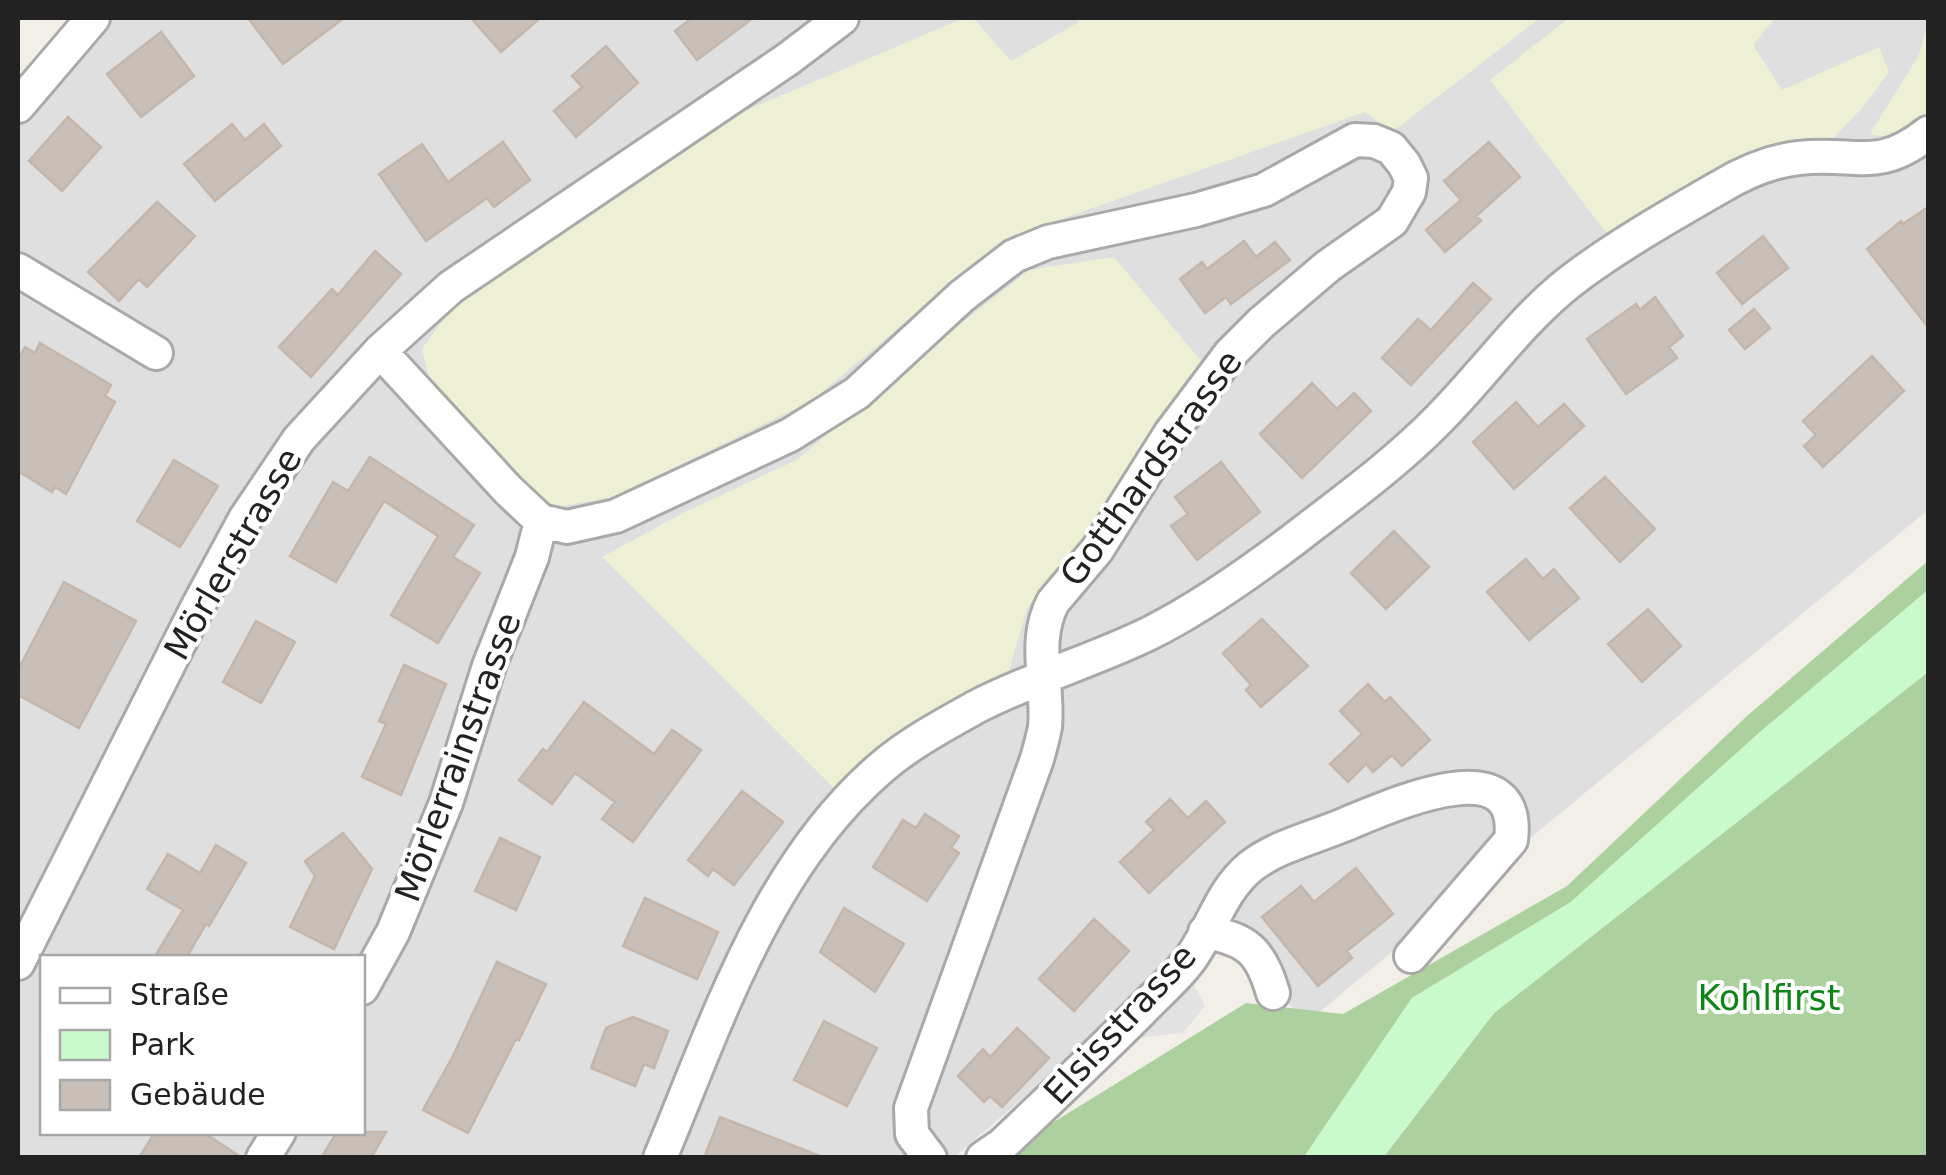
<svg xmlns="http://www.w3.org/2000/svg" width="1946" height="1175" viewBox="0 0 1946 1175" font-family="'DejaVu Sans',sans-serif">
<rect width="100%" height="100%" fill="#f2efe9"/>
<path fill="#e0dfdf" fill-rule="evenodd" d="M71 18H1928V510L1306 1023 1224 928 954 1157H18V77L40 61ZM42 958H362V1132H42Z"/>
<path fill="#eef0d5" d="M964 18H973L1011 61 1079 22 1078 18H1540L1392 132 1365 112 1002 240 813 400 614 497 548 508 429 378 422 349 456 303 714 124Z
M1569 18H1775L1753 45 1782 90 1879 47 1889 72 1864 106 1825 147 1611 239 1490 80Z
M1928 24V118L1899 139 1870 134 1919 55Z
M1114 257 1202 362 1080 547 1028 606 1007 677 837 791 602 557 685 512 798 459 926 351 1029 270Z"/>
<path fill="#add19e" d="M1928 561V590L1759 733 1571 902 1412 998 1304 1157 996 1158 1246 1003 1343 1014 1567 886 1747 716Z
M1928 672V1157L1383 1158 1494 1013Z"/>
<path fill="#c8facc" d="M1928 590V672L1494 1013 1383 1157H1304L1412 998 1571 902 1759 733Z"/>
<path fill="#e2e2e2" d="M1187 972 1205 1006 1183 1033 1126 1039Z"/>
<path fill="#c7bfb8" stroke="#c4b6ab" stroke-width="2.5" d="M248 18H344L283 64Z
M471 18H540L501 52Z
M692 18H753L697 60 675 31Z
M161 32 194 76 141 117 107 74Z
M606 46 638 83 576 137 554 111 582 87 572 76Z
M68 117 101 147 62 191 29 161Z
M232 124 245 140 264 124 281 146 215 201 184 164Z
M503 142 530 180 494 207 487 198 426 241 379 174 422 144 448 182Z
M1489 142 1520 177 1476 216 1481 221 1445 252 1426 230 1461 200 1444 181Z
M157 202 195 236 147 287 139 279 119 301 88 272Z
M1928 207V327L1867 249 1901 221 1903 224Z
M1763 236 1788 268 1742 304 1717 273Z
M1244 241 1256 257 1275 242 1290 260 1231 304 1226 297 1205 313 1180 279 1202 262 1207 269Z
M375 251 401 274 311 377 279 347 332 289 338 295Z
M1473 283 1491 299 1411 385 1382 358 1418 319 1431 330Z
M1655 297 1683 336 1669 347 1677 358 1626 394 1587 339 1636 304 1640 310Z
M1754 309 1770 328 1745 349 1729 330Z
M40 343 111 385 105 396 115 402 66 494 55 487 52 492 18 471V360L25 347 35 353Z
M1872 356 1904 391 1823 467 1804 446 1816 435 1803 421Z
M1312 383 1337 409 1354 393 1371 411 1302 478 1260 434Z
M1516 402 1538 427 1564 404 1584 426 1514 489 1473 442Z
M370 457 474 525 453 557 480 573 438 643 391 615 438 536 384 501 336 582 290 556 333 482 348 491Z
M174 460 218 486 180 547 137 521Z
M1221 462 1260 512 1197 560 1171 526 1188 514 1175 497Z
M1605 477 1655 529 1620 562 1570 508Z
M1394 531 1429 567 1386 609 1351 573Z
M1526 559 1543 579 1554 569 1579 598 1529 640 1487 592Z
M64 582 136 621 79 728 18 695V670Z
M1648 609 1681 646 1642 682 1608 644Z
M1262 619 1308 666 1261 707 1246 690 1251 685 1223 653Z
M256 621 295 642 261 703 223 682Z
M404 665 446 684 401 795 362 777 386 724 379 721Z
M1368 684 1385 702 1390 697 1430 740 1402 766 1392 755 1373 772 1366 764 1348 782 1330 764 1362 734 1340 711Z
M584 702 654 754 672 730 701 750 633 842 602 819 615 802 575 773 552 804 519 780 543 749 547 752Z
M742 791 783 822 734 885 713 869 708 876 688 860Z
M1170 799 1188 818 1206 801 1225 822 1149 893 1120 862 1154 830 1146 822Z
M925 814 959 836 951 848 959 853 927 901 873 867 903 820 916 828Z
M343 833 372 869 334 949 290 927 315 876 305 861Z
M500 838 540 857 516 910 475 891Z
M216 845 246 863 209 926 206 924 186 958H154L183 910 147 889 168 854 200 873Z
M1356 868 1393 914 1347 951 1352 958 1318 986 1262 917 1301 886 1314 902Z
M645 898 718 932 697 979 623 946Z
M844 908 904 944 875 992 820 952Z
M1094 919 1129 951 1074 1011 1039 979Z
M497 962 546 984 519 1040 516 1039 468 1133 423 1110 453 1056Z
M633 1017 668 1031 654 1068 644 1064 635 1086 591 1068 606 1028Z
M824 1021 877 1048 847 1106 794 1080Z
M1017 1028 1049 1058 1002 1107 990 1096 984 1102 958 1076 983 1049 990 1057Z
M720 1117 820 1156V1158H704Z
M155 1132H203L242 1158H139Z
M337 1132H386L371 1158H321Z"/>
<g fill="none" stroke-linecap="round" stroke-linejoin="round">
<defs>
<path id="minor" d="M18 106 93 18
M18 270 156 353
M380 351 508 490 541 521 567 527 616 516 790 435 857 393 962 296 1014 256 1048 242 1196 210 1264 190 1355 140 1374 141 1391 148 1404 164 1411 178 1409 192 1392 221 1328 266 1261 323 1230 354 1170 434 1097 550 1053 602C1032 642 1049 684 1045 727 1043 738 1040 748 1037 759L911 1108 912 1134 930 1158
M1205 932C1247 939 1261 951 1273 993
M18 963 198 606 245 519 299 439 380 351 451 287 788 59 842 18
M362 988 393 932 446 803 489 666 532 557 541 521
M263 1158 279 1132
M660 1158C717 1022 767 865 882 767 910 743 944 725 976 707 1032 678 1093 661 1150 633 1200 608 1248 574 1293 540 1342 502 1395 464 1438 420 1481 377 1515 328 1561 289 1603 254 1671 215 1720 187 1745 172 1770 161 1799 158 1856 151 1876 174 1928 133
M983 1158 1002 1145C1048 1101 1095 1057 1140 1012 1156 995 1174 980 1188 962 1212 931 1219 893 1250 867 1275 847 1312 838 1341 826 1384 809 1523 742 1511 840L1411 956"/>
</defs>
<use href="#minor" stroke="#a9a9a9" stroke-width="38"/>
<use href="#minor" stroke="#fff" stroke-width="32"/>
</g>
<g text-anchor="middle" stroke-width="8" stroke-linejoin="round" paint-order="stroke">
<g font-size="35" fill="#222" stroke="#fff">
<text transform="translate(1151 468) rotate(-54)" y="12">Gotthardstrasse</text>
<text transform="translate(233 554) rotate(-60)" y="12">Mörlerstrasse</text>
<text transform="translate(458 757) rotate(-70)" y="12">Mörlerrainstrasse</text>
<text transform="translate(1120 1024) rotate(-47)" y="12">Elsisstrasse</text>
</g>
<g font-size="35" fill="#0c8416" stroke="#fff">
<text x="1769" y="1010">Kohlfirst</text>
</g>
</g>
<rect width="1946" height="1175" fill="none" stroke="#222222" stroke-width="40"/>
<rect x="40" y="955" width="325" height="180" fill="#ffffff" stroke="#a7a7a7" stroke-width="2.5"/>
<rect x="60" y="988" width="50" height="15" fill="#ffffff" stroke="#a7a7a7" stroke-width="2.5"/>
<text x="130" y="1005" font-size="30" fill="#222222">Straße</text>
<rect x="60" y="1030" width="50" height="30" fill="#c8facc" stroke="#a7a7a7" stroke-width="2.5"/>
<text x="130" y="1055" font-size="30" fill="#222222">Park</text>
<rect x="60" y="1080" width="50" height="30" fill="#c7bfb8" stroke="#a7a7a7" stroke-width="2.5"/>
<text x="130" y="1105" font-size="30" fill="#222222">Gebäude</text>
</svg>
